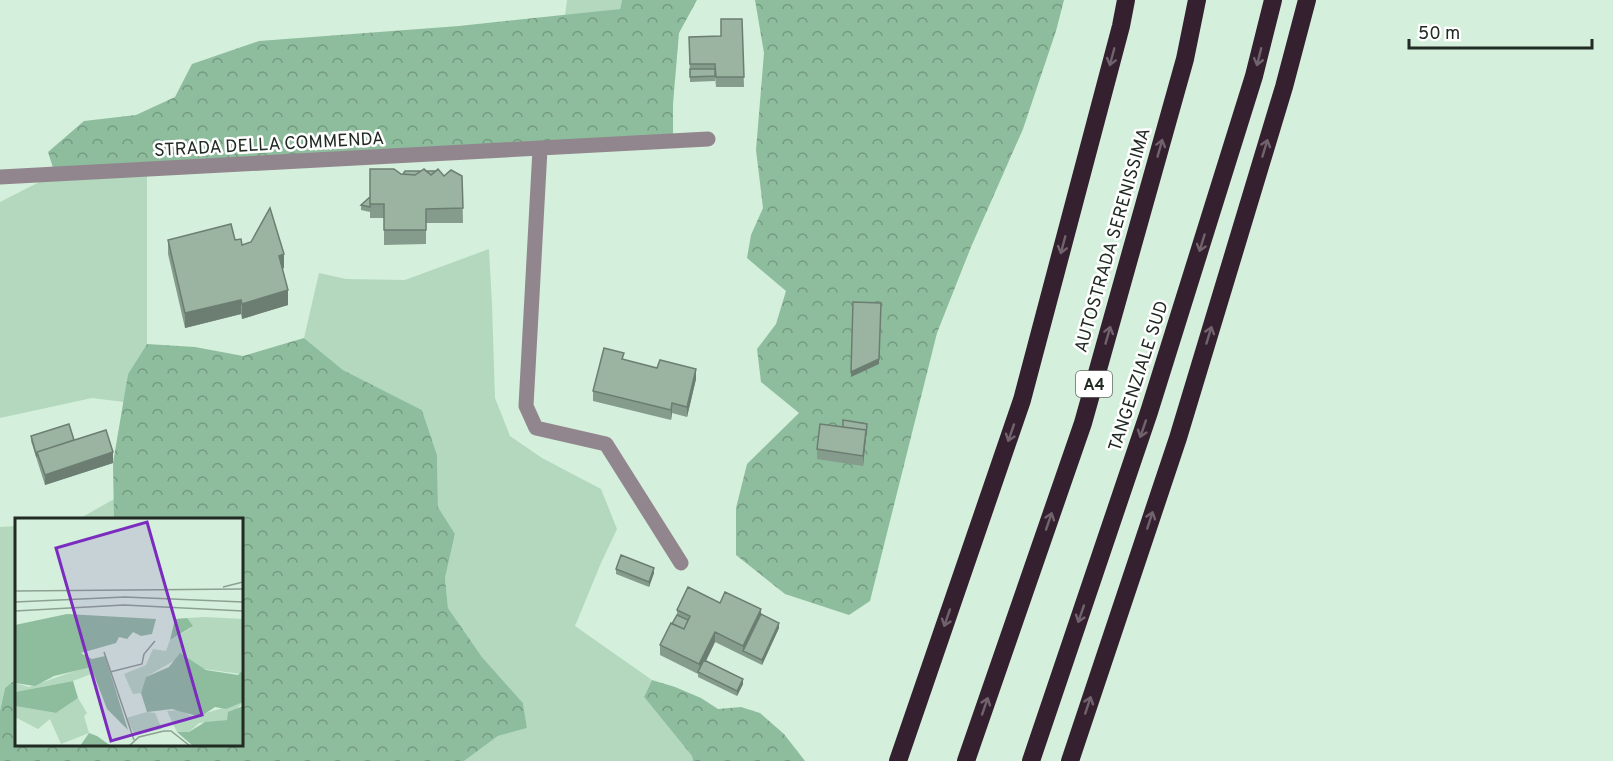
<svg xmlns="http://www.w3.org/2000/svg" width="1613" height="761" viewBox="0 0 1613 761" font-family="Overpass,sans-serif">
<defs>
<pattern id="forest-crowns" width="20" height="18" patternUnits="userSpaceOnUse" patternTransform="scale(1.5)"><rect width="20" height="18" fill="#8ebd9d"/><path d="M2 6a3 3 0 1 1 6 0M12 15a3 3 0 1 1 6 0" fill="none" stroke="#749a80"/></pattern>
</defs>
<rect width="100%" height="100%" fill="#d4efdb"/>
<path fill="#b3d8be" d="M567 0H622L620 9 565 16Z
M147 169V344L128 374 124 402 92 398 0 418V202L55 174Z
M489 249 492 305 495 398 510 436 542 458 601 489 617 529 601 563 575 626 652 680 644 697 692 756 693 761H464L498 736 527 728 523 703 482 657 448 608 445 578 455 534 438 507 437 455 422 410 343 370 304 338 319 273 346 279 405 280Z
M114 499V519H79Z
M16 526V679L5 688 0 711V527Z"/>
<path fill="url(#forest-crowns)" d="M622 0H697L679 33 673 104V142L55 174 48 152 84 121 136 115 175 97 192 64 259 41 459 26 620 9Z
M755 0H1064L1056 31 1023 129 971 247 937 333 870 601 849 615 785 594 736 555V508L747 464 799 413 761 382 757 349 776 324 786 291 747 258 751 235 763 208 756 150 764 53Z
M304 338 343 370 422 410 437 455 438 507 455 534 445 578 448 608 482 657 523 703 527 728 498 736 464 761H0V711L5 688 16 679V744H242V520L114 519 113 463 128 374 147 344 195 347 243 356Z
M652 680 675 687 701 698 718 709 741 707 760 713 784 734 805 761H693L692 756 644 697Z"/>
<g fill="none" stroke-linecap="round" stroke-linejoin="round">
<path stroke="#92868e" stroke-width="15" d="M540 149 526 406 536 428 606 444 681 563
M0 177 708 139"/>
<path stroke="#34202f" stroke-width="18" d="M898 761 1022 400 1121 26 1126 0
M966 761 1083 423 1185 59 1197 0
M1031 761 1149 412 1254 76 1273 0
M1070 761 1178 438 1284 87 1307 0"/>
</g>
<path fill="#859b8b" d="M742 19 744 87H716L715 76V81L690 82 689 37 721 36Z
M426 171 444 175 462 176 463 223H426V244L384 245V218H370V212L361 210V205L401 174Z
M168 240H235L284 268 282 269 288 305 242 319 241 314 185 328 168 254Z
M624 360 696 379 687 417 672 413 671 420 593 401V391Z
M843 427 867 429 863 466 817 459V449Z
M31 436 74 440 113 463 45 485 31 441Z
M616 569 654 573 649 587 616 574Z
M720 603 761 614 779 628 762 665 715 642 706 661 743 684 737 696 698 677V674L660 655V645L672 624 677 615V610Z"/>
<path fill="#6c7e71" d="M284 254V268L279 271V256Z
M288 290V305L242 319V304Z
M241 300V314L185 328V313Z
M881 303 879 364 851 377V372Z
M696 369V379L687 417V407Z
M672 403V413L671 420V410Z
M867 424V429L863 466V456Z
M113 452V463L45 485V475Z
M654 568V573L649 587V582Z
M761 609V619L743 651V656V646Z
M779 623V628L762 665V660Z
M715 632V642L700 673 699 664Z
M743 679V684L737 696V691Z"/>
<path fill="#9bb4a2" stroke="#6c7e71" stroke-width="1.5" d="M721 19H742L744 77H716L715 64H690L689 37 721 36Z
M690 69H715V76L690 77Z
M370 169H394L401 174 415 175 424 169 431 175 438 169 444 176 451 170 462 176 463 208 426 209V230H384V204H370Z
M405 171H421L415 175 403 174Z
M426 171H436L431 175Z
M370 197V207L361 205Z
M270 208 284 254 279 256 288 290 242 304 241 300 185 313 168 240 231 224 235 240 241 239 242 245 251 242Z
M853 302 881 303 879 359 851 372Z
M604 348 624 353 622 359 657 368 660 360 696 369 687 407 672 403 671 410 593 391Z
M843 420 867 424 866 435V430L843 427Z
M69 424 74 440 37 452V457L31 436Z
M820 424 866 430 863 456 817 449Z
M106 430 113 452 45 475 37 452Z
M621 555 654 568 649 582 616 569Z
M688 587 720 603 725 592 761 609 743 646 715 632 699 664 660 645 671 623 684 629 690 616 677 610Z
M761 614 779 623 762 660 743 651Z
M677 615 688 620 684 629 672 624Z
M704 660 743 679 737 691 698 672Z"/>
<defs><path id="oneway-shaft" d="M-6 0H5M1.5-3L5.5 0L1.5 3" fill="none" stroke-width="1.6" stroke-linecap="round" stroke-linejoin="round" transform="scale(1.5)"/></defs>
<g stroke="#71636d">
<use href="#oneway-shaft" transform="translate(1112 57) rotate(105)"/>
<use href="#oneway-shaft" transform="translate(1259 57) rotate(104)"/>
<use href="#oneway-shaft" transform="translate(1160 148) rotate(-74)"/>
<use href="#oneway-shaft" transform="translate(1265 148) rotate(-73)"/>
<use href="#oneway-shaft" transform="translate(1202 243) rotate(107)"/>
<use href="#oneway-shaft" transform="translate(1063 245) rotate(105)"/>
<use href="#oneway-shaft" transform="translate(1108 335) rotate(-74)"/>
<use href="#oneway-shaft" transform="translate(1209 335) rotate(-73)"/>
<use href="#oneway-shaft" transform="translate(1143 429) rotate(109)"/>
<use href="#oneway-shaft" transform="translate(1011 433) rotate(109)"/>
<use href="#oneway-shaft" transform="translate(1150 520) rotate(-72)"/>
<use href="#oneway-shaft" transform="translate(1049 521) rotate(-71)"/>
<use href="#oneway-shaft" transform="translate(1081 614) rotate(109)"/>
<use href="#oneway-shaft" transform="translate(947 618) rotate(109)"/>
<use href="#oneway-shaft" transform="translate(1088 705) rotate(-72)"/>
<use href="#oneway-shaft" transform="translate(985 706) rotate(-71)"/>
</g>
<g text-anchor="middle" stroke-width="5" stroke-linejoin="round" paint-order="stroke">
<rect fill="#fff" stroke="#646b66" stroke-width="1.5" x="1076" y="371" width="36" height="26" rx="4.5"/>
<g font-size="16" font-weight="bold" fill="#212b24">
<text x="1094" y="390">A4</text>
</g>
<g font-size="18" fill="#212b24" stroke="#fff">
<text transform="translate(269 144) rotate(-3)" y="6">STRADA DELLA COMMENDA</text>
<text transform="translate(1112 240) rotate(-74)" y="6">AUTOSTRADA SERENISSIMA</text>
<text transform="translate(1138 376) rotate(-72)" y="6">TANGENZIALE SUD</text>
</g>
</g>
<g transform="translate(15 518)">
<rect width="228" height="228" fill="#d4efdb"/>
<path d="M190 99 228 101 226 156 189 151 167 138 131 159 126 175 118 176 109 156 131 147 138 131 151 133 155 122 176 110 172 100ZM71 149H76L79 155 58 163 0 174V165L14 169ZM63 180 72 195 69 198 74 215 46 226 35 201 23 211 0 199V188L41 195ZM228 184 212 202 184 205 174 214H162L152 193 165 192 178 199ZM132 194 140 195 147 211 120 217 111 200Z" fill="#b3d8be"/>
<path d="M52 96 141 101 137 116 126 118 118 114 112 121 104 119 101 125 66 135 77 141 90 138 113 212 92 191 76 149 39 158 20 168 0 165V107ZM172 100 178 108 155 122 160 101ZM165 135 191 152 223 157 228 152V184L211 191 200 189 185 199 157 191 132 194 126 175 131 159 154 149ZM58 163 63 180 41 195 0 188V174ZM228 188V228H178L162 214H174L190 204 212 202 213 194ZM74 215 82 218 96 228H65Z" fill="#8ebd9d"/>
<path fill="none" stroke="#8ca192" stroke-width="1.5" d="M208 69 228 64M0 73 228 71M0 84 110 79 228 84M0 93 109 87 228 93M89 134 119 222M95 154 127 146 129 136 140 123M114 228 124 219 149 213H156L175 228"/>
<path fill="#7b2cbf" fill-opacity="0.15" stroke="#7b2cbf" stroke-width="3" d="M132 4 187 197 96 223 41 30Z"/>
<rect width="228" height="228" fill="none" stroke="#212b24" stroke-width="3"/>
</g>
<path d="M1409 39v9h183v-9" fill="none" stroke="#212b24" stroke-width="3"/>
<text x="1418" y="39" font-size="18" fill="#212b24" stroke="#ffffff" stroke-width="4.5" paint-order="stroke">50 m</text>
</svg>
